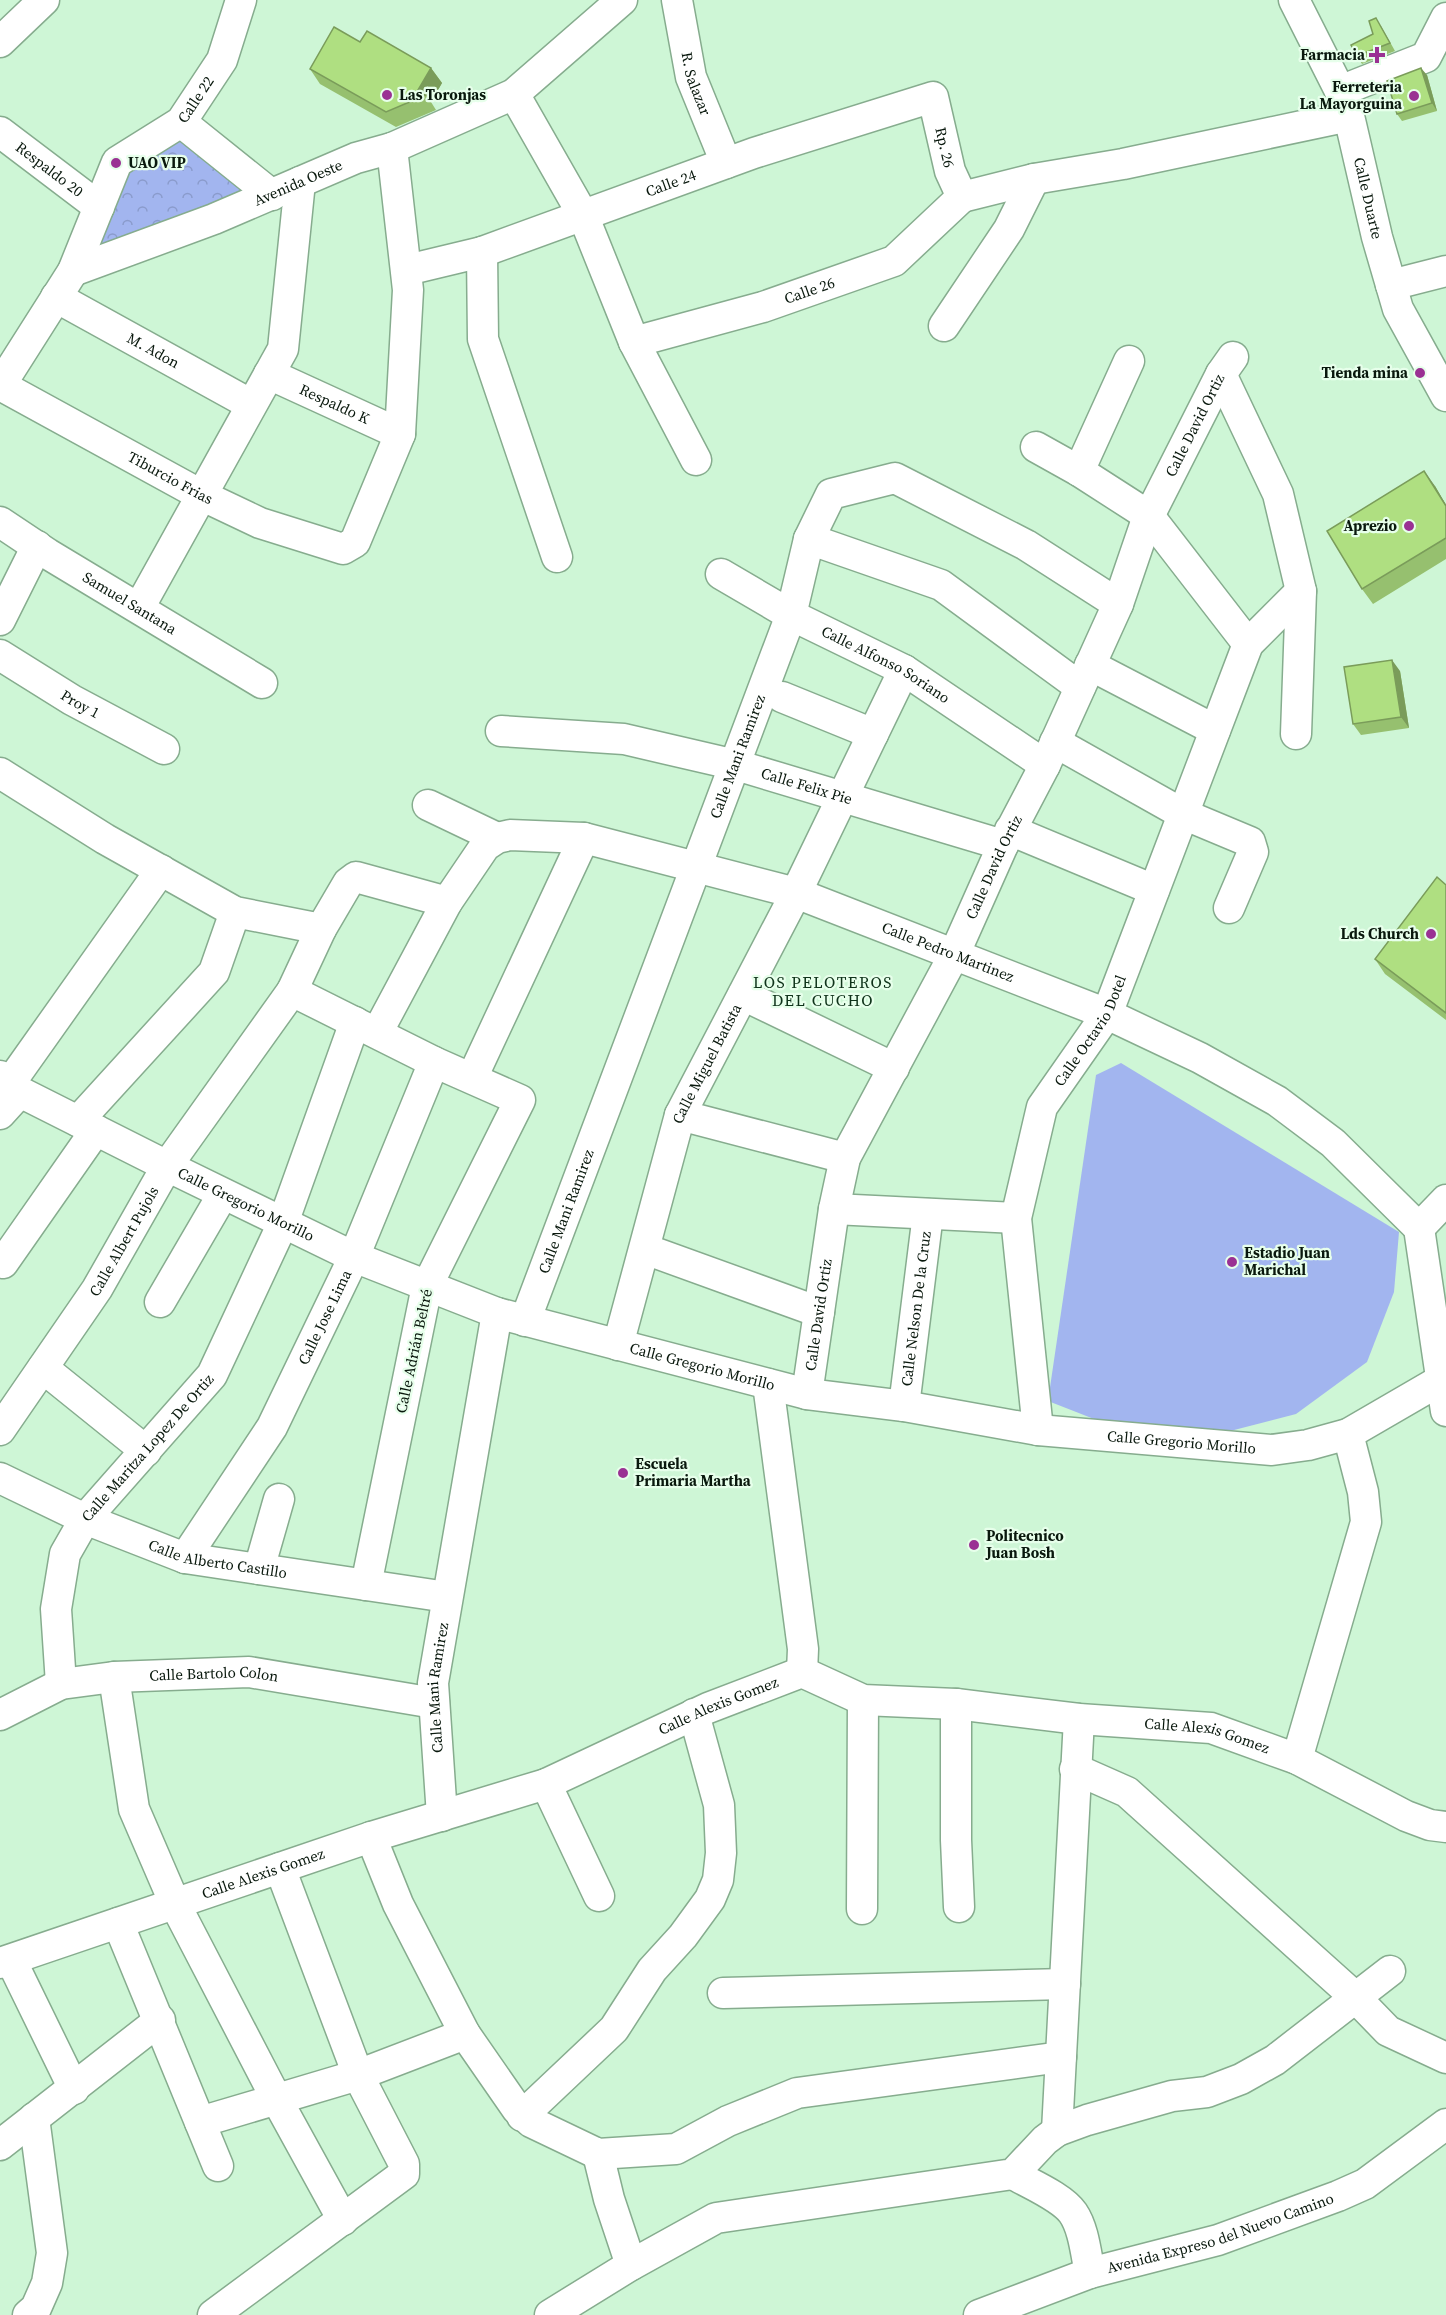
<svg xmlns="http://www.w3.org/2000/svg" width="1446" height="2315" viewBox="0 0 1446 2315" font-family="'Source Serif 4',serif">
<defs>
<pattern id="park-crowns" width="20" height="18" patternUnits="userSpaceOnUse" patternTransform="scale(1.5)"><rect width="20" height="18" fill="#a2b5ef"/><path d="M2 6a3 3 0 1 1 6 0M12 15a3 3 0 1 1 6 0" fill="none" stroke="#8a9bcc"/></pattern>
</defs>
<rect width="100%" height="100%" fill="#cef6d6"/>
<path fill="url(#park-crowns)" d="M184 134 255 193 96 255 123 189 122 167Z"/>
<path fill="#a2b5ef" d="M1121 1063 1399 1232 1394 1292 1367 1362 1296 1414 1203 1438 1112 1426 1048 1401 1096 1075Z"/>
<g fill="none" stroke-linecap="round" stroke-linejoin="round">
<defs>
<g id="minor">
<path id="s1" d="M677 0 691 77 726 163"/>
<path id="s2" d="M1294 0 1340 91 1349 116 1377 237 1398 309 1446 396"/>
<path d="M0 42 44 0"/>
<path d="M1340 91 1426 57 1446 18"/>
<path d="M514 94 583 215 634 342 696 460"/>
<path d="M181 122 272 195"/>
<path id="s3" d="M0 132 99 207"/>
<path d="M962 197 1034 179 1123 164 1349 116"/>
<path d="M482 252 483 339 557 557"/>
<path id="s4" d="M407 270 482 252 754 153 933 97 950 171 962 197"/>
<path id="s5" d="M73 271 214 219 356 158 392 148 514 94 622 0"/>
<path d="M1391 285 1446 271"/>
<path id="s6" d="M56 297 250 404"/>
<path d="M944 326 1009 229 1034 179"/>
<path id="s7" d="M634 342 763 307 894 261 962 197"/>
<path id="s8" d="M269 374 400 434"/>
<path d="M1221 374 1278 494 1301 591 1296 734"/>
<path id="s9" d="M0 385 201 495 260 523 343 549 355 542 400 434 408 290 392 148"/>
<path id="s10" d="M0 386 73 271 117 162 181 122 222 60 241 0"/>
<path d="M1036 447 1079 471 1149 516 1248 644"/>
<path d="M1079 471 1129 361"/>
<path id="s11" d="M0 522 48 554 262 683"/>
<path d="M809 539 941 585 1080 687"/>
<path id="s12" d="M721 574 791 615 904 670 1045 765"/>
<path d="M139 608 283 349 300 182"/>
<path d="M0 620 37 546"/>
<path id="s13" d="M0 655 72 700 164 749"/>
<path d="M1090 665 1215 730"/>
<path d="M782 697 873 734"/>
<path id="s14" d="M501 731 624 739 736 765 1003 845"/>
<path d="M1055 742 1183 814 1250 842 1253 852 1229 908"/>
<path d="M0 773 105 839 235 912 321 929 348 883 356 877 447 902"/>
<path d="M428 805 497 838"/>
<path d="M1010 830 1154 890"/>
<path d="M292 991 434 1062 520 1100 427 1286 366 1585"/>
<path d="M743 995 894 1068"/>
<path id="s15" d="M377 1033 447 902 485 846 497 838 510 835 584 838 796 893 1107 1014 1200 1058 1277 1101 1333 1143 1419 1228"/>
<path id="s16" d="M0 1076 20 1092 167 1166 354 1257 497 1313 807 1394 904 1406 1038 1430 1272 1450 1308 1445 1348 1434 1441 1380"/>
<path d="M472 1078 584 838"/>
<path d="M10 1083 161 870"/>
<path d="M0 1114 20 1092"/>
<path d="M680 1115 845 1158"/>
<path d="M78 1121 214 972 235 912"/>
<path d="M834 1209 1016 1218"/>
<path d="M1419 1228 1446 1411"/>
<path d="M1419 1228 1446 1200"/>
<path d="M645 1249 819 1312"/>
<path d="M3 1263 96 1130"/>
<path d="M160 1302 223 1194"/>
<path id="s17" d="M525 1321 791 615 809 539 831 494 895 478 1026 545 1118 604"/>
<path id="s18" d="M618 1345 680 1115 796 893 904 670"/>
<path d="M43 1368 146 1451"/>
<path d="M768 1384 803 1649 802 1672"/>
<path id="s19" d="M807 1394 834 1209 845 1158 954 955 1003 845 1045 765 1118 604 1146 522 1221 374 1233 357"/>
<path id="s20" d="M904 1406 928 1214"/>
<path id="s21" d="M0 1430 97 1289 167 1166 292 991 321 929"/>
<path id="s22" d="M1038 1430 1016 1218 1042 1107 1107 1014 1248 644 1301 591"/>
<path id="s23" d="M0 1478 85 1519 185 1558 447 1597"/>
<path id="s24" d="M185 1558 272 1427 354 1257 434 1062"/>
<path d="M259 1569 279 1499"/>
<path d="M114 1677 134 1809 175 1904 277 2100 343 2220"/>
<path id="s25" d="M61 1684 56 1609 65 1554 85 1519 212 1375 283 1223 355 1022"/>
<path d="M956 1704V1840L959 1907"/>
<path id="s26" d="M0 1715 61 1684 114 1677 249 1672 434 1703"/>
<path d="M1297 1759 1366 1522 1363 1492 1348 1434"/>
<path d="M1075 1769 1127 1792 1355 1997 1388 2031 1446 2058"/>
<path d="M546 1784 599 1896"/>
<path id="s27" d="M442 1816 433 1683 497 1313"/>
<path d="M371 1837 398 1904 465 2034 517 2109 531 2122 598 2154 676 2149 728 2121 797 2093 1061 2057"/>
<path d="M862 1909 863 1700"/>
<path d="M118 1923 218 2166"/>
<path d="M11 1960 74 2089"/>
<path id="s28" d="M0 1963 371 1837 546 1784 708 1708 802 1672 863 1700 956 1704 1079 1719 1211 1728 1297 1759 1406 1816 1430 1825 1446 1827"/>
<path d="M723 1993 1065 1984"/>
<path d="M522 2116 614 2029 652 1970 683 1936 710 1899 718 1880 721 1853 719 1805 694 1714"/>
<path d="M200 2122 358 2075 465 2034"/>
<path d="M1057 2131 1079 1719"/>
<path d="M0 2145 160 2020"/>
<path d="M598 2154 609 2199 631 2265"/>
<path d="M1013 2174C1030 2184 1062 2197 1073 2213 1084 2229 1086 2255 1090 2273"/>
<path d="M28 2315 36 2308 47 2283 52 2253 34 2118"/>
<path d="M213 2315 404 2174V2164L358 2075 280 1868"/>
<path d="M550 2315 631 2265 716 2218 1013 2174 1045 2140 1057 2131 1087 2120 1172 2096 1207 2092 1241 2079 1275 2060 1390 1971"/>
<path id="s29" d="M979 2315 1090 2273 1218 2240 1338 2196 1365 2184 1446 2124"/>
</g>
</defs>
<use href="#minor" stroke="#86ac8e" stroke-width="33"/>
<use href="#minor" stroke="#fff" stroke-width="30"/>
</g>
<path fill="#96c06f" d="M1381 26 1395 51 1362 64 1357 56 1373 34Z
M360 42 431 68 442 83 431 102 436 110 396 127 320 84 310 69Z
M1427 75 1437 111 1402 121 1397 114Z
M1435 486 1446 505V559L1373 604 1362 589Z
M1400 671 1409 728 1361 735 1353 724Z
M1446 885V1020L1385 974 1375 959Z"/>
<path fill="#7a9c5a" d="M431 68 442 83 431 102 426 95 418 90Z
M1421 68 1427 75 1437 111 1432 103Z
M1424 471 1435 486 1446 505V506Z
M1392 660 1400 671 1409 728 1401 717Z"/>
<path fill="#afdf81" stroke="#7a9c5a" stroke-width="1.5" d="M1376 18 1390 43 1357 56 1351 45 1373 34 1369 21Z
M334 27 360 42 367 31 431 68 418 90 426 95 386 112 310 69Z
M1421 68 1432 103 1397 114 1387 81Z
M1424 471 1446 506V538L1362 589 1327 531Z
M1392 660 1401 717 1353 724 1344 667Z
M1437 877 1446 885V1013L1375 959Z"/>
<g fill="#9a3193" stroke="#e7ffeb" stroke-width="2">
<path d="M1374 46h6v6h6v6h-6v6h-6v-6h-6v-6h6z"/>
<circle cx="387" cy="95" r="6"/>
<circle cx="1414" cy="96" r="6"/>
<circle cx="116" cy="163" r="6"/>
<circle cx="1420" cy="373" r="6"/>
<circle cx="1409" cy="526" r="6"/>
<circle cx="1431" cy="934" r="6"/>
<circle cx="1232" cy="1262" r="6"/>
<circle cx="623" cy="1473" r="6"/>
<circle cx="974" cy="1545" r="6"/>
</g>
<g text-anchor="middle" stroke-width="4.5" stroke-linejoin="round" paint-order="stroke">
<g font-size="15" font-weight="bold" fill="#09180d" stroke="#e7ffeb" text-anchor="end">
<text x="1365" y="60">Farmacia</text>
<text x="1402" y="92">Ferreteria<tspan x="1402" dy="17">La Mayorguina</tspan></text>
<text x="399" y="100" text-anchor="start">Las Toronjas</text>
<text x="128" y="168" text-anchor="start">UAO VIP</text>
<text x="1408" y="378">Tienda mina</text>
<text x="1397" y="531">Aprezio</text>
<text x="1419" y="939">Lds Church</text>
<text x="1244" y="1258" text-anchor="start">Estadio Juan<tspan x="1244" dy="17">Marichal</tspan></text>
<text x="635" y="1469" text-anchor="start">Escuela<tspan x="635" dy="17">Primaria Martha</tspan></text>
<text x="986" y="1541" text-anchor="start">Politecnico<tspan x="986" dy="17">Juan Bosh</tspan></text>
</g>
<g font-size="15" fill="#09180d" stroke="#e7ffeb">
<text dy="5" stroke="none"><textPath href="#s1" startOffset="86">R. Salazar</textPath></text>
<text dy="5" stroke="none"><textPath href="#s10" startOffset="356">Calle 22</textPath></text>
<text dy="5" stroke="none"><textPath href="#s4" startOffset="606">Rp. 26</textPath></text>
<text dy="5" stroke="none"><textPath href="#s3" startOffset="62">Respaldo 20</textPath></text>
<text dy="5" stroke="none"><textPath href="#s5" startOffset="242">Avenida Oeste</textPath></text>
<text dy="5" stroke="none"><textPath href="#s4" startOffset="278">Calle 24</textPath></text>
<text dy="5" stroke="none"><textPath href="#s2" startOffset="213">Calle Duarte</textPath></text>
<text dy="5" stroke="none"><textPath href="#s7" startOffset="183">Calle 26</textPath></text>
<text dy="5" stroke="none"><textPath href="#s6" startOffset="111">M. Adon</textPath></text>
<text dy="5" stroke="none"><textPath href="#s8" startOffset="72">Respaldo K</textPath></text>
<text dy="5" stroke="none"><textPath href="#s19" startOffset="1052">Calle David Ortiz</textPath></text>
<text dy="5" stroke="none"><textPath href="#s9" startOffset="194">Tiburcio Frias</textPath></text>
<text dy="5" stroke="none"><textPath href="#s11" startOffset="153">Samuel Santana</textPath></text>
<text dy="5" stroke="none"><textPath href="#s12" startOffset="188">Calle Alfonso Soriano</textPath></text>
<text dy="5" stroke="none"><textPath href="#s13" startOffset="94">Proy 1</textPath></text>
<text dy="5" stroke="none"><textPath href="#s17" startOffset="603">Calle Mani Ramirez</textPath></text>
<text dy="5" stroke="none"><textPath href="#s14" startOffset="312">Calle Felix Pie</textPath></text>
<text dy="5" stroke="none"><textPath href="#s19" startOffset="566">Calle David Ortiz</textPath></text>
<text dy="5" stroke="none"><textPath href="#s15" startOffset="700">Calle Pedro Martinez</textPath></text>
<text dy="5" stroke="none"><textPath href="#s22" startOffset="418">Calle Octavio Dotel</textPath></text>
<text dy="5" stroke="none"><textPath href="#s18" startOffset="296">Calle Miguel Batista</textPath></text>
<text dy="5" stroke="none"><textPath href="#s16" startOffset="278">Calle Gregorio Morillo</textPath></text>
<text dy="5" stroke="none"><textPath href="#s17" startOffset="117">Calle Mani Ramirez</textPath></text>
<text dy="5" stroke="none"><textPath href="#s21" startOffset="226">Calle Albert Pujols</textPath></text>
<text dy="5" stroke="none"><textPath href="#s20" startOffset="98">Calle Nelson De la Cruz</textPath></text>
<text dy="5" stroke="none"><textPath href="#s19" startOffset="80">Calle David Ortiz</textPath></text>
<text dy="5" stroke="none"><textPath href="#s24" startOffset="279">Calle Jose Lima</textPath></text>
<text transform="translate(414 1351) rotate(-78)" y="5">Calle Adrián Beltré</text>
<text dy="5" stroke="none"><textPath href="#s16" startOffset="764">Calle Gregorio Morillo</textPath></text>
<text dy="5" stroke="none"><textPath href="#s16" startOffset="1250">Calle Gregorio Morillo</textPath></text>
<text dy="5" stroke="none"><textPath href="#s25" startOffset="266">Calle Maritza Lopez De Ortiz</textPath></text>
<text dy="5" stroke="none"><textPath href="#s23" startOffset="234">Calle Alberto Castillo</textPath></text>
<text dy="5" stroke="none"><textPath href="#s26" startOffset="222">Calle Bartolo Colon</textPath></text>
<text dy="5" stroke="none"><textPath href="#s27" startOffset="129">Calle Mani Ramirez</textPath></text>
<text dy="5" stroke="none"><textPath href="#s28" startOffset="764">Calle Alexis Gomez</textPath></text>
<text dy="5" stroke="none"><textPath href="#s28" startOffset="1268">Calle Alexis Gomez</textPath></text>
<text dy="5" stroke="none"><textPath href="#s28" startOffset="278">Calle Alexis Gomez</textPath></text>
<text dy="5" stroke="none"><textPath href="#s29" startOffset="255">Avenida Expreso del Nuevo Camino</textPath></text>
</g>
<g font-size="16" letter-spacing="1.5" fill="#0f331a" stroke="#e7ffeb">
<text x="823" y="988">LOS PELOTEROS<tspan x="823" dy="18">DEL CUCHO</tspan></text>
</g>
</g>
</svg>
